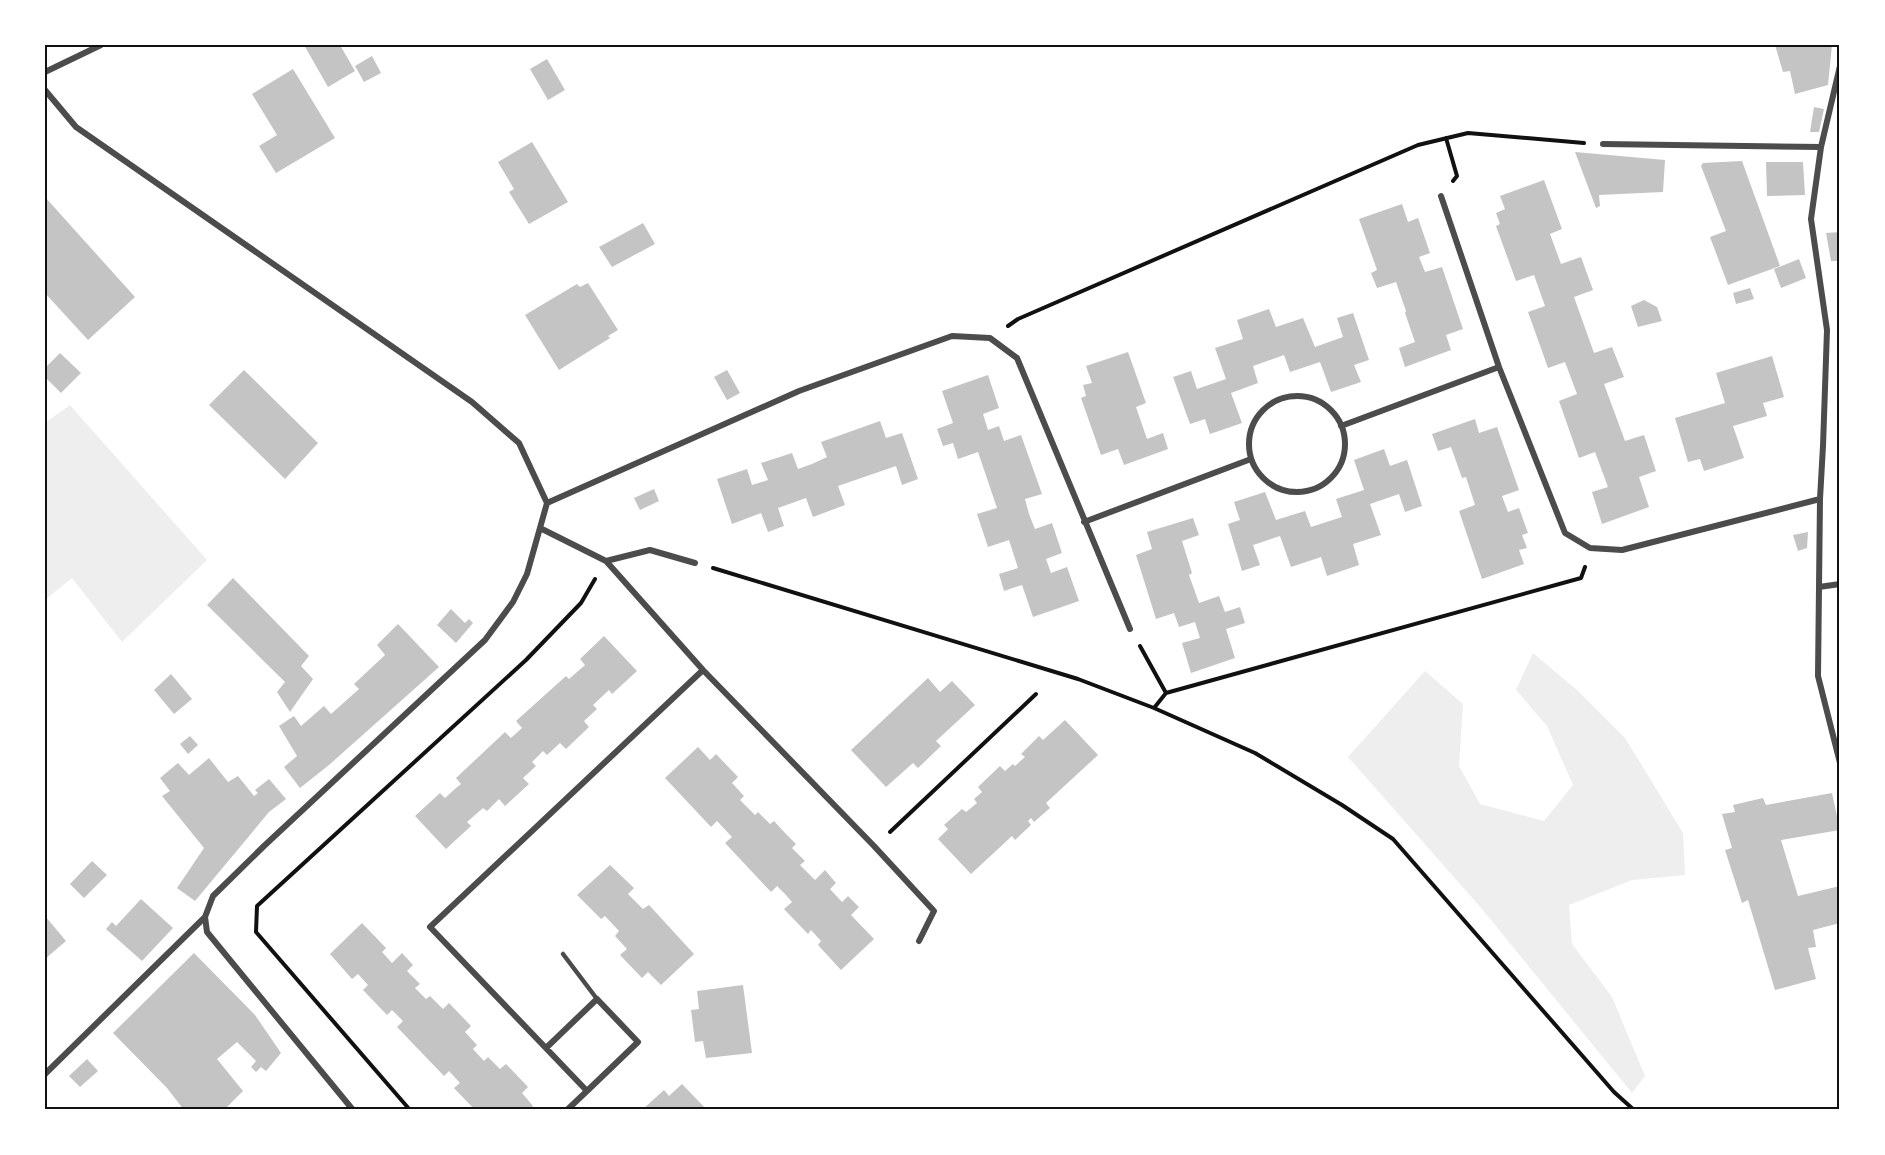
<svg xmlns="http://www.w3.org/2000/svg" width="1885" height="1155" viewBox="0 0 1885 1155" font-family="'Public Sans',sans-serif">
<rect width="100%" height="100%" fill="#fff"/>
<path fill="#eee" d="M70 405 207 560 122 642 72 578 45 600V423Z
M1533 653 1578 691 1625 738 1683 833 1685 875 1632 880 1569 905 1572 944 1612 997 1645 1076 1632 1093 1482 909 1348 757 1425 671 1463 704 1459 766 1480 804 1544 821 1573 785 1547 726 1516 690Z"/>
<path fill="#c4c4c4" d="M304 45H340L355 71 328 87Z
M1775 45H1832L1828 85 1795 94 1790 71 1783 72Z
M372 56 381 73 364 82 355 66Z
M547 59 565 90 548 100 530 69Z
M293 69 335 138 276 173 259 146 277 135 252 94Z
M1814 107 1824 109 1819 132H1810Z
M532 142 568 202 529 224 509 192 514 189 498 162Z
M1575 152 1665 160 1663 192 1599 195 1600 206 1596 208Z
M1742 161 1780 266 1728 285 1710 237 1726 231 1701 166 1703 163Z
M1766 162H1803L1805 195 1767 196Z
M1544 180 1562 229 1550 234 1561 264 1581 257 1593 290 1574 297 1594 353 1612 347 1624 377 1604 384 1625 441 1644 435 1656 471 1639 477 1649 507 1602 524 1592 492 1608 487 1595 452 1579 458 1559 401 1577 394 1565 362 1548 368 1528 312 1545 306 1534 275 1516 281 1496 226 1500 224 1496 213 1505 209 1500 196Z
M45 197 135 297 88 340 45 293Z
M1402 204 1408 222 1418 218 1430 253 1419 257 1425 272 1442 267 1463 329 1446 335 1451 350 1405 367 1399 348 1415 342 1405 313 1406 311 1396 282 1377 288 1371 273 1377 270 1359 219Z
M643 223 655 244 612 267 599 247Z
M1840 232V261H1831L1826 233Z
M1799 259 1806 278 1781 288 1774 269Z
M588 283 618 330 608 336 610 338 559 370 525 315 577 284 580 287Z
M1750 288 1754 299 1736 304 1733 293Z
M1644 300 1657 307 1662 321 1638 327 1631 306Z
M1269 309 1276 327 1303 318 1315 347 1343 337 1337 318 1353 313 1369 360 1354 365 1361 382 1331 392 1320 362 1290 372 1284 355 1253 366 1258 383 1231 393 1242 423 1210 434 1205 419 1190 424 1173 377 1191 371 1197 389 1226 379 1215 348 1243 339 1237 320Z
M1128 352 1146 403 1136 407 1147 439 1163 433 1168 449 1124 465 1118 449 1101 455 1081 398 1086 396 1083 385 1092 383 1086 366Z
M60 353 81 373 61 393 45 377V368Z
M1772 356 1784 397 1763 403 1767 416 1733 426 1744 458 1704 471 1700 459 1688 462 1675 418 1725 403 1716 373Z
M244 370 318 443 285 479 209 405Z
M727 370 740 393 727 400 714 377Z
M988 375 999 408 983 414 988 430 999 426 1004 441 1021 435 1042 494 1025 499 1029 514 1035 529 1052 523 1062 553 1046 559 1051 573 1067 567 1079 601 1033 617 1022 585 1004 591 999 574 1018 568 1009 540 988 547 977 514 997 508 978 452 958 459 953 443 943 446 937 429 953 423 942 391Z
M1475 419 1479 433 1497 427 1519 490 1502 496 1508 512 1519 508 1528 533 1522 535 1527 548 1519 550 1524 564 1482 579 1459 511 1475 505 1466 477 1462 478 1451 447 1438 451 1432 434Z
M880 421 886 438 902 433 918 479 902 485 896 466 838 486 845 505 813 517 806 498 778 508 784 526 768 532 761 513 732 524 717 479 747 469 752 485 768 480 761 463 792 453 798 469 812 464 827 457 821 442Z
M1384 449 1390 466 1407 460 1422 506 1405 512 1399 494 1370 504 1381 535 1353 544 1359 565 1327 576 1321 557 1291 567 1280 536 1253 545 1260 565 1242 571 1228 524 1240 520 1234 502 1265 492 1276 520 1305 511 1311 527 1342 517 1336 499 1364 490 1354 460Z
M654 489 659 501 640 510 634 498Z
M1193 518 1199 535 1182 541 1192 573 1189 575 1199 603 1219 596 1225 612 1240 607 1245 623 1226 629 1235 658 1191 673 1182 643 1200 638 1195 622 1179 627 1174 613 1156 619 1136 555 1152 549 1147 532Z
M1808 532 1807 548 1798 551 1793 535Z
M233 578 309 656 301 666 313 679 290 712 277 692 285 682 207 605Z
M451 609 465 623 469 619 473 623 456 643 437 625Z
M398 624 439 667 329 765 300 788 284 767 297 756 279 726 294 716 301 726 324 706 331 714 359 689 354 684 385 655 377 645Z
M604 636 637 671 612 694 609 690 593 705 597 709 584 721 589 727 566 749 560 743 547 755 543 751 532 762 536 766 523 778 529 784 505 806 499 799 487 811 483 808 467 822 471 826 446 849 415 816 440 793 445 798 456 788 461 784 456 778 505 732 511 738 522 728 516 721 566 676 569 679 585 665 580 659Z
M171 674 192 699 174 714 154 690Z
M928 678 940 692 952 681 975 705 936 741 941 746 918 768 913 763 886 787 851 750Z
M1065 720 1098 755 1046 803 1050 808 1034 822 1031 818 1028 821 1031 825 1015 840 1012 836 971 874 938 839 948 829 944 825 962 809 966 812 977 803 974 799 982 792 978 787 1000 766 1005 771 1013 764 1015 766 1025 757 1021 754 1039 736 1043 740Z
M190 736 198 745 188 754 180 744Z
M698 747 710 760 716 754 738 777 732 783 744 796 740 800 755 815 758 812 770 824 774 821 785 833 796 844 792 848 805 861 800 865 815 880 825 870 836 883 830 889 842 902 848 896 859 907 851 915 874 939 841 970 818 945 821 941 811 930 808 934 784 909 792 902 785 894 777 886 771 892 725 843 732 837 717 821 711 827 665 778Z
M209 758 228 782 238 776 254 796 258 793 255 790 269 779 286 799 269 812 195 901 177 888 204 848 162 796 170 791 160 778 178 763 189 775Z
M1832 793 1840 830 1781 840 1798 896 1840 886V923L1813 930 1816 947 1808 948 1816 979 1775 990 1748 900 1742 903 1725 850 1732 848 1722 814 1735 812 1733 805 1763 798 1766 805Z
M92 861 107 875 84 898 70 884Z
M610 865 634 888 628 894 643 909 649 905 694 954 661 985 648 972 642 978 620 955 627 949 615 936 619 931 605 916 601 919 577 895Z
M141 899 173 928 142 961 106 929 112 922 116 926Z
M45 916 66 941 45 959Z
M362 923 386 948 382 952 392 963 402 953 413 965 407 971 420 984 415 988 426 999 430 996 443 1009 449 1003 471 1026 465 1032 477 1045 473 1049 484 1061 488 1057 500 1069 506 1064 528 1087 522 1093 533 1106 529 1110H475L454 1088 460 1083 449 1071 444 1076 397 1027 403 1021 392 1010 387 1015 363 990 368 985 358 974 352 979 330 954Z
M194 953 255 1015 281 1053 266 1071 261 1067 256 1072 251 1067 256 1061 237 1042 217 1059 243 1091 224 1110H184L167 1088 113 1033Z
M743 985 752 1053 706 1058 703 1041 695 1042 691 1010 699 1009 697 991Z
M87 1059 98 1071 80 1087 69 1076Z
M682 1084 707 1110H642L664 1090 669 1096Z"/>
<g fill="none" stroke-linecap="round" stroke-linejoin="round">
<path stroke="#111" stroke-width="4" d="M1446 138 1457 176 1453 181
M1008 326 1018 319 1418 145 1468 133 1584 143
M713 568 1078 679 1154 708 1166 693 1581 578 1585 567
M1140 646 1166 693
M1154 708 1255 753 1342 805 1393 839 1614 1092 1634 1110
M890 832 1036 694
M410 1110 256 932 257 906 526 660 581 603 595 579"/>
<path stroke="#4c4c4c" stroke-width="4.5" d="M563 954 597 999"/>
<path stroke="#4c4c4c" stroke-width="6" d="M1840 66 1821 147 1811 219 1827 330 1823 446 1820 499 1818 676 1840 763
M45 72 101 45
M45 90 76 127 472 402 519 443 547 503 527 574 513 602 485 640 264 846 213 896 205 917 207 932 353 1110
M1603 144 1821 147
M1441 196 1499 367 1565 533 1590 548 1622 550 1820 499
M1249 444a48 48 0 1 1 96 0a48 48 0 1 1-96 0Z
M1341 426 1499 367
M547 503 799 391 952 336 990 338 1017 358 1130 629
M1084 522 1251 459
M540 528 606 561 703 670 874 846 934 911 919 941
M606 561 650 550 695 563
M1819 587 1840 584
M546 1048 597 999 638 1042 587 1091
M45 1074 205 917
M567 1110 587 1091 430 927 703 670"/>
</g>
<rect width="1885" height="1155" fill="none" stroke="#ffffff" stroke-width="93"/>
<rect x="46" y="46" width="1792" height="1062" fill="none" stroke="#111" stroke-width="2"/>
</svg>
